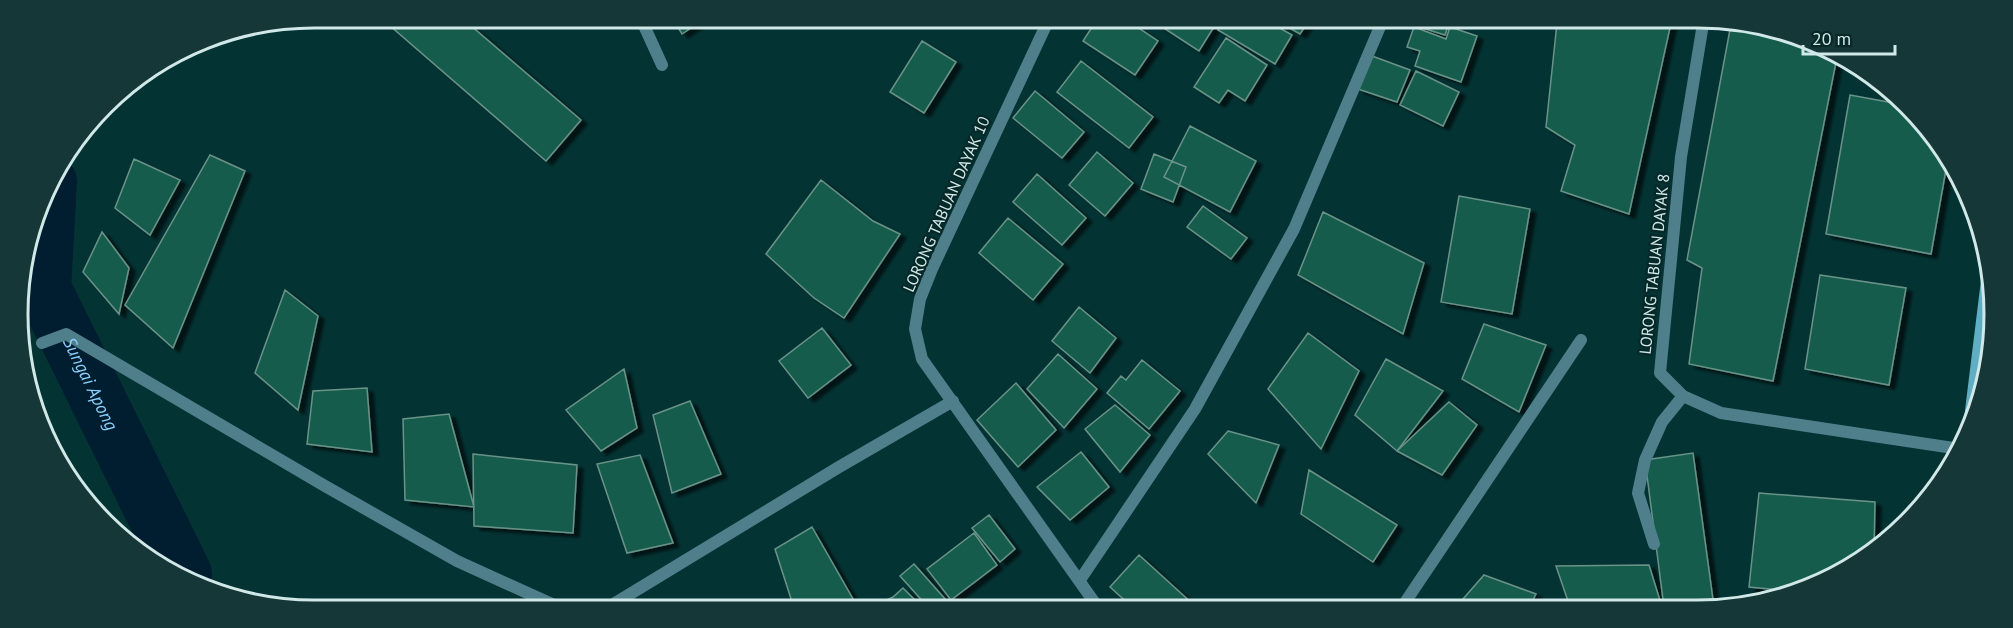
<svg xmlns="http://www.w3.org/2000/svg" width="2013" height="628" viewBox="0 0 2013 628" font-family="'PT Sans',sans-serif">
<defs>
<filter id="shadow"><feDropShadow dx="6" dy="4" stdDeviation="1.5" flood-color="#0009"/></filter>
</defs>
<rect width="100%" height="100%" fill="#043334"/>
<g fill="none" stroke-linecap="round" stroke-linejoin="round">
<path stroke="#011e30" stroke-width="56" id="s1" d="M49 182 43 288 184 574"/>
</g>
<path fill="#145c4d" stroke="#6b9388" stroke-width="1.5" filter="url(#shadow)" d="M381 18 463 19 581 120 546 161Z
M673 19 703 20 682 34Z
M1096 21H1128L1158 41 1135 75 1083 41Z
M1153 21 1217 22 1199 51Z
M1223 22H1269L1292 35 1275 64 1218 30Z
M1279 22H1308L1300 34Z
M1403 22 1449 23 1445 35Z
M1557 23H1671L1629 214 1561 191 1575 145 1546 127Z
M1731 24H1757L1837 57 1773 381 1689 364 1702 268 1687 260Z
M1414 27 1446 39 1450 27 1477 36 1461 82 1415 66 1420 51 1407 47Z
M1226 38 1267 65 1245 101 1228 90 1219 103 1194 87Z
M922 41 956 62 924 113 890 92Z
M1372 56 1410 70 1397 102 1358 89Z
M1081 61 1153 117 1129 148 1057 92Z
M1416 71 1459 92 1443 126 1400 105Z
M1035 91 1084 132 1062 158 1013 118Z
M1850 95 1899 104 1945 150 1948 158 1931 254 1826 234Z
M1190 126 1256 161 1230 212 1164 177Z
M1097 152 1133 183 1105 216 1069 185Z
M1154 154 1186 167 1173 202 1141 189Z
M210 155 245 171 173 348 125 305Z
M134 159 180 180 150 235 115 208Z
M1037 174 1086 218 1062 245 1013 202Z
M821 180 873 221 900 234 844 318 814 298 766 254Z
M1459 196 1530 209 1512 314 1441 302Z
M1203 206 1247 238 1231 259 1187 227Z
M1323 212 1424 263 1403 334 1298 275Z
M1008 218 1063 264 1033 300 979 253Z
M102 232 129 268 119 314 83 272Z
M1820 275 1906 288 1889 385 1805 369Z
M285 290 318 316 298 410 255 373Z
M1079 307 1116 338 1090 373 1052 341Z
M1484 324 1546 345 1519 412 1462 379Z
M822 328 851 365 808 398 779 361Z
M1308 333 1359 371 1321 449 1268 389Z
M1058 354 1097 389 1064 428 1027 389Z
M1386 359 1443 391 1397 451 1355 415Z
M1142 360 1180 391 1149 429 1107 393 1121 376 1126 380Z
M624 369 637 428 601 451 566 410Z
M1016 383 1056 430 1018 467 977 420Z
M367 388 372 452 307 444 313 391Z
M690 401 721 474 672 493 653 415Z
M1449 402 1477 425 1442 475 1397 451Z
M1115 405 1150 435 1120 472 1085 429Z
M449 414 474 507 405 500 403 419Z
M1228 431 1279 445 1256 503 1208 454Z
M1081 452 1109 487 1070 520 1037 487Z
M1693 453 1714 607H1664L1645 460Z
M473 454 577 465 573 533 474 526Z
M640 455 673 543 627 553 597 464Z
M1309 470 1397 525 1373 562 1301 514Z
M1759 493 1875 502 1874 550 1830 580 1792 591 1749 587Z
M989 515 1015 549 1000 562 972 528Z
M812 527 857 606 793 605 775 549Z
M974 533 997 565 951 600 927 569Z
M1139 555 1195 606H1131L1110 587Z
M914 564 946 600 940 606H927L900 576Z
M1649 565 1662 607H1570L1556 566Z
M1484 575 1536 594 1529 607H1456Z
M903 588 921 606H882L880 603 893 597Z"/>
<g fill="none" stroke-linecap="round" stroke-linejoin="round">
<path stroke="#507f8c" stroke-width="12" d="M641 19 662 65
M1048 21 932 269 920 299 915 329 922 359 1097 606
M1703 24 1681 157 1660 373 1683 396 1721 413 1960 449
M42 343 66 334 325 486 457 561 554 605
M1654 544 1638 493 1645 460 1662 422 1683 396
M1080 580 1195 409 1294 229 1382 22
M612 605 839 467 953 401
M1402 607 1581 340"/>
<path stroke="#60aec3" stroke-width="12" d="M1969 427 1989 264"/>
</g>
<g text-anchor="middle" stroke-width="4.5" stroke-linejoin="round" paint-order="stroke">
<g font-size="16" fill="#d1e8e8" stroke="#062828">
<text transform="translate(946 204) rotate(-66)" y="6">LORONG TABUAN DAYAK 10</text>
<text transform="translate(1654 264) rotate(-84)" y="6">LORONG TABUAN DAYAK 8</text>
</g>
<g font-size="18" font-style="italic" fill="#8dd0fc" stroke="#062828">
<text dy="6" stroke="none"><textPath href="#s1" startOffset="213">Sungai Apong</textPath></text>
</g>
</g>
<path d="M0 0H2013V628H0ZM314 28H1698A286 286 0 0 1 1984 314V314A286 286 0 0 1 1698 600H314A286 286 0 0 1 28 314V314A286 286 0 0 1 314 28Z" fill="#163737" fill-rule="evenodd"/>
<path fill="none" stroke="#d1e8e8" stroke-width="3" d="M314 28H1698A286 286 0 0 1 1984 314V314A286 286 0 0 1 1698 600H314A286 286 0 0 1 28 314V314A286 286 0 0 1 314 28Z"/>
<path d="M1803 45v9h92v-9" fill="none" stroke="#d1e8e8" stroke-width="3"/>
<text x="1812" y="45" font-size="18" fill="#d1e8e8" stroke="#062828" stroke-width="4.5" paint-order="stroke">20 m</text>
</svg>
